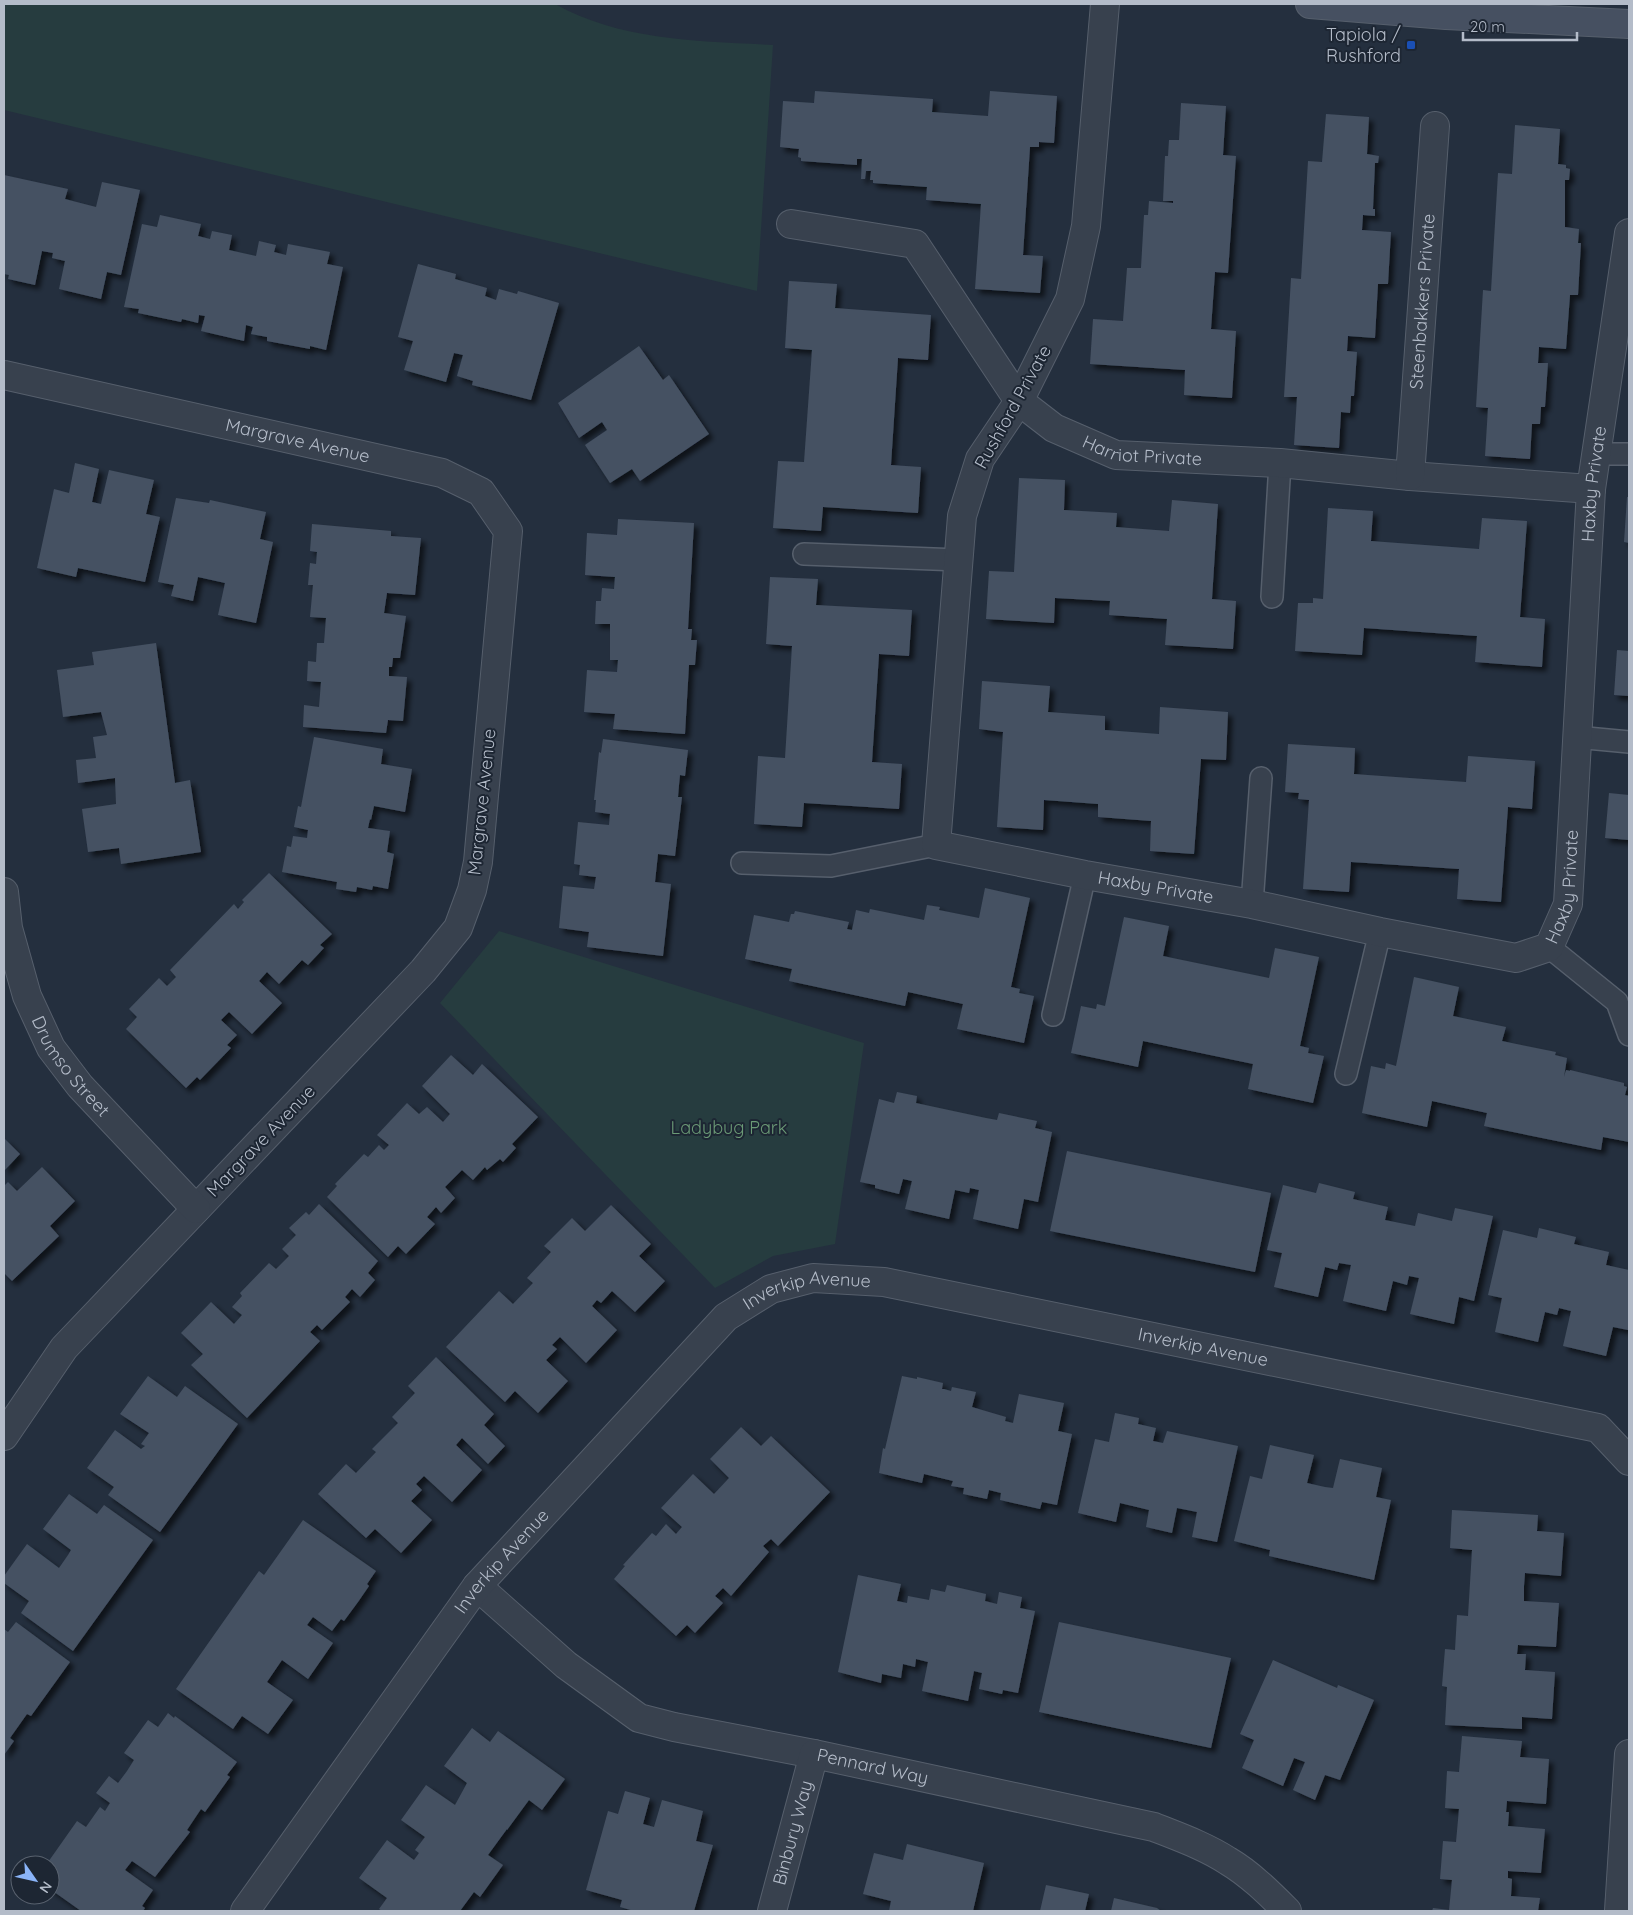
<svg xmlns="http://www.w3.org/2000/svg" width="1633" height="1915" viewBox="0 0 1633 1915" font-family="Quicksand,sans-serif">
<defs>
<filter id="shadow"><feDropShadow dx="4.5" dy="4.5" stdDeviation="2.5" flood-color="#0009"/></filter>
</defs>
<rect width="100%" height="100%" fill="#242f3e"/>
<path fill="#263c3f" d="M4 4H555C621 41 700 41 773 45L757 291 4 110Z
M499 931 864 1043 835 1244 773 1256 715 1288 440 1003Z"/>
<path fill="#455162" filter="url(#shadow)" d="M815 91 933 99 932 112 988 116 990 91 1057 96 1054 143 1039 142V147H1030L1023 255 1043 256 1040 293 975 289 981 204 926 200 927 187 873 183V180H870L871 171H866L865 179H861L862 159H857V165L801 161V158L798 157 799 149 780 147 783 101 814 103Z
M1181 103 1226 106 1223 155 1236 156 1228 273 1215 272 1211 329 1236 331 1232 398 1184 395 1185 370 1090 364 1093 319 1123 321 1127 268H1141L1144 215H1148L1149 201 1173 203V201H1163L1165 156H1168L1169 140H1179Z
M1326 114 1369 117 1367 154 1379 156 1378 163H1375L1373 209H1375V216L1363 215 1362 230 1391 232 1388 284H1378L1375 338 1348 336 1347 351 1357 352 1354 396H1351L1350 413 1341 412 1339 448 1294 445 1297 397H1284L1291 278 1301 279 1308 161 1322 162Z
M1515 125 1560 129 1558 164 1566 165V168L1570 169 1569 180H1565V227L1579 229 1578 243H1581L1578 295H1570L1566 349 1539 347 1538 363H1548L1545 407H1541L1540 424H1532L1530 459 1485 456 1488 408 1476 407 1483 290 1491 291 1498 173 1512 174Z
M4 175 68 189 65 199 96 207 102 182 140 190 121 275 107 272 101 299 59 289 65 261 52 258 53 253 42 251 35 285 8 279 9 275 4 274Z
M160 215 201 224 198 236 210 239 212 231 232 235 229 250 256 256 259 241 276 245 274 252 286 255 288 244 330 252 327 264 343 267 326 350 310 346V349L267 341V337L251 334 253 327 246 325 244 341 201 331 205 316 199 315 198 323 182 319 181 322 138 313 139 309 124 307 142 224 157 227Z
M418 264 456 274 455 279 487 288 485 296 496 300 499 289 517 294 518 291 559 303 531 400 472 385 473 381 457 376 463 355 454 353 446 382 404 370 413 341 398 337Z
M789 281 837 284 835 308 931 315 928 360 898 358 891 465 921 467 918 513 823 507 821 531 773 528 778 461 804 462 812 350 785 348Z
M639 346 663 380 669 375 709 434 640 481 632 469 610 483 585 445 607 430 602 422 579 438 558 403Z
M75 463 99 469 92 502 101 504 109 470 154 480 146 514 160 517 145 582 78 568 76 577 37 568 54 489 69 493Z
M1019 478 1065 480 1064 510 1117 513 1116 527 1169 531 1172 500 1218 504 1212 599 1236 601 1233 649 1165 645 1167 619 1109 615 1110 601 1055 598 1054 623 986 619 989 571 1014 572Z
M1627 497H1629V543L1624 542Z
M176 498 209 503 210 500 266 512 260 539 273 542 256 623 218 615 225 583 198 577 193 601 171 596 174 585 158 582Z
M1328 508 1373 511 1371 541 1479 549 1482 518 1527 521 1520 617 1545 619 1542 667 1475 662 1477 636 1364 628 1362 655 1295 651 1298 603H1313V598L1323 599Z
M618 519 694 523 688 629H692L691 640H697L695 665H689L685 734 613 729 615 714 584 712 587 670 617 672 618 660H610V624H595L596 601H601L602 588 614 589 615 577 585 575 587 533 617 535Z
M312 524 391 531V536L421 538 415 595 387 593 384 613 406 616 400 658H393L392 667H389V676L407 677 403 721 388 720 386 733 303 727 304 705 319 707 321 682 307 681 308 661 316 662 317 643H324L326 618 310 617 313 585H308L310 563 316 564 317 552 310 551Z
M770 577 818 579 816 605 912 610 909 656 879 654 872 762 902 764 899 809 804 803 802 827 754 824 758 756 785 758 792 646 766 644Z
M156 643 175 783 190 780 201 852 121 864 119 848 88 852 82 809 116 804 115 778 78 783 76 760 96 758 93 737 107 735 101 712 63 717 57 670 94 665 92 652Z
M1617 650 1629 651V696L1614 695Z
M982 681 1050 686 1048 712 1105 716V730L1159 734 1160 707 1228 712 1226 760 1201 759 1194 854 1150 851 1151 821 1098 817V804L1044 800 1043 830 997 827 1003 732 979 729Z
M314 737 383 749 381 764 412 769 405 812 374 806 371 820 370 819 368 828 390 831 387 852 394 854 388 889 373 886 372 890 357 887 356 892 336 889 337 882 282 872 287 846 291 847 293 836 307 838 308 830 294 827 298 806 301 807Z
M603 739 688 750 685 776 680 775 679 785 678 797H682L675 856 658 854 655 882 671 884 663 956 587 947 589 932 559 928 563 886 594 889 596 877 579 875 580 865 574 864 578 822 609 825 610 814 595 812 596 800H594L599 752 601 753Z
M1288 744 1355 748 1354 774 1466 782 1468 756 1535 761 1532 809 1508 807 1501 902 1457 899 1459 869 1351 862 1349 892 1303 889 1309 800 1298 799 1299 793 1285 792Z
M1609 793 1629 795V840L1605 838Z
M269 873 332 934 320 945 324 948 308 965 302 960 279 984 267 972 259 981 282 1003 252 1034 229 1012 221 1020 237 1035 227 1045 231 1048 200 1080 197 1077 186 1088 126 1029 137 1017 129 1009 159 978 167 986 176 977 170 970 234 904 238 909 244 902 242 900Z
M985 888 1030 898 1011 987 1020 989 1019 993 1034 996 1024 1043 957 1029 963 1004 908 992 905 1006 789 981 792 969 745 959 754 915 789 922 791 914H794L795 911 849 922 847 929 852 930 856 910 869 913 870 909 924 920 927 905 940 907 939 910 979 918Z
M1124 917 1169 926 1163 956 1269 978 1275 948 1319 957 1300 1046 1309 1048 1308 1053 1324 1056 1313 1103 1248 1089 1253 1064 1143 1041 1138 1067 1071 1053 1081 1006 1096 1009 1097 1004 1105 1006Z
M1414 977 1459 987 1453 1016 1506 1027 1502 1041 1556 1052 1555 1055 1567 1058 1564 1077 1566 1070 1570 1071V1070L1624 1083V1086L1627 1087 1625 1095 1629 1096V1142L1603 1137 1601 1150 1532 1136 1484 1126 1487 1113 1432 1101 1427 1127 1362 1113 1371 1066 1385 1069 1386 1063 1396 1066Z
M451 1055 473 1075 482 1064 538 1117 512 1144 516 1148 503 1162 500 1159 487 1170 485 1167 473 1180 462 1170 445 1187 455 1198 441 1213 436 1207 427 1217 435 1224 406 1254 398 1246 388 1257 327 1197 337 1186 335 1184 364 1154 368 1157 379 1145 384 1150 389 1145 377 1135 407 1103 419 1114 427 1107 443 1122 450 1114 422 1086Z
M897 1092 917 1096 916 1103 986 1118 997 1120 999 1113 1037 1121 1035 1128 1052 1132 1038 1202 1024 1199 1018 1229 973 1219 979 1190 970 1188 969 1193 955 1190 949 1219 905 1209 912 1181 903 1179 899 1194 875 1188V1185L860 1182 879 1099 894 1103Z
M4 1138 20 1154 4 1171Z
M1067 1151 1271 1193 1255 1272 1050 1231Z
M42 1167 75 1201 50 1226 59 1236 12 1281 4 1273V1186L8 1182 17 1191Z
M1319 1183 1355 1192 1353 1199 1388 1207 1385 1220 1415 1226 1418 1213 1452 1221 1455 1208 1493 1216 1474 1301 1459 1297 1454 1324 1410 1314 1419 1278 1409 1276 1407 1285 1393 1281 1386 1311 1343 1301 1351 1265 1339 1263 1337 1270 1325 1267 1318 1297 1274 1287 1282 1253 1267 1250 1283 1185 1316 1193Z
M319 1204 378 1261 368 1273 375 1280 360 1297 352 1289 345 1297 350 1302 322 1330 317 1325 310 1332 320 1341 247 1418 191 1365 203 1354 181 1333 211 1302 234 1324 242 1315 232 1307 242 1296 240 1293 269 1263 276 1269 289 1256 282 1249 296 1235 289 1228 306 1212 309 1215Z
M611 1205 651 1244 639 1256 665 1281 635 1312 612 1291 601 1303 597 1300 592 1306 617 1330 586 1363 560 1337 552 1345 557 1349 546 1360 568 1381 538 1413 515 1391 505 1402 446 1347 499 1291 513 1304 533 1283 527 1278 551 1252 544 1246 572 1218 585 1231Z
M1539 1228 1576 1237 1574 1244 1609 1252 1606 1265 1629 1270V1323L1628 1330 1613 1327 1606 1356 1563 1346 1571 1311 1559 1308 1557 1315 1545 1312 1538 1342 1495 1332 1502 1298 1488 1295 1503 1230 1537 1238Z
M436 1357 494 1414 484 1425 505 1446 488 1464 462 1438 456 1445 482 1470 452 1502 424 1476 416 1484 422 1490 411 1501 432 1520 401 1553 375 1529 366 1538 318 1494 346 1464 356 1473 376 1452 372 1449 398 1423 392 1417 415 1393 408 1386Z
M148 1376 177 1397 185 1386 238 1424 160 1532 108 1495 114 1487 87 1468 115 1430 141 1449 145 1446 141 1444 149 1433 120 1414Z
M902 1376 917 1379V1377L943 1383 942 1389H944L951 1391 952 1387 976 1392 972 1407 1006 1417 1005 1421 1013 1423 1019 1394 1064 1403 1058 1431 1072 1434 1057 1505 1042 1502 1040 1509 1000 1500 1001 1493 989 1490 987 1499 963 1494 964 1488 951 1486 953 1481 924 1474 922 1483 879 1473 883 1448 885 1449Z
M1115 1413 1139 1418 1138 1424 1156 1428 1153 1441 1163 1443 1167 1431 1238 1446 1217 1542 1192 1537 1197 1512 1177 1508 1172 1533 1146 1527 1149 1510 1120 1503 1116 1522 1078 1513 1095 1439 1109 1442Z
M741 1427 761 1446 771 1436 830 1492 778 1546 771 1539 763 1546 769 1552 731 1596 723 1588 715 1596 723 1603 695 1633 687 1625 676 1636 614 1579 625 1566 623 1565 652 1533 656 1536 666 1524 676 1534 682 1527 661 1508 693 1474 714 1494 729 1478 710 1459Z
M1270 1445 1314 1455 1307 1483 1325 1487 1333 1488 1340 1459 1382 1468 1376 1497 1391 1500 1374 1580 1269 1556 1270 1550 1234 1541 1250 1476 1262 1479Z
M69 1494 97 1514 104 1505 153 1540 73 1651 21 1613 29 1601 4 1583V1576L27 1544 59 1568 68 1555 71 1550 43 1529Z
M1452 1510 1538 1515 1537 1531 1564 1533 1561 1576 1525 1573 1524 1586V1601L1559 1603 1556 1647 1518 1645 1517 1654H1526L1525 1670 1555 1672 1552 1719 1522 1717V1729L1445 1725 1447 1687 1442 1686 1445 1649 1455 1650 1457 1615 1468 1616 1472 1550 1450 1548Z
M303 1520 376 1571 367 1584 369 1586 358 1602 344 1621 341 1619 332 1631 313 1617 307 1625 333 1643 308 1679 282 1660 267 1682 293 1700 268 1734 242 1716 233 1729 176 1689 259 1571 264 1575Z
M858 1575 901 1584 897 1601 907 1603 908 1596 929 1600 931 1589 945 1592 947 1585 986 1594 985 1601 997 1604 999 1592 1022 1597 1020 1608 1035 1611 1018 1693 1003 1690 1002 1694 979 1689 982 1673 974 1671 968 1701 922 1691 928 1662 916 1659 915 1667 903 1664 901 1678 882 1674 881 1683 838 1672Z
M16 1622 70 1662 31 1716 27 1714 10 1738 14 1741 4 1755V1629L8 1632Z
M1059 1622 1231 1658 1211 1748 1039 1712Z
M1273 1660 1337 1688 1338 1685 1374 1700 1340 1780 1325 1775 1315 1800 1293 1790 1305 1762 1294 1758 1283 1786 1242 1768 1254 1740 1240 1734Z
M168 1713 174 1718 175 1716 237 1762 227 1775 230 1777 205 1812 201 1809 187 1830 190 1832 155 1877 132 1861 125 1870 153 1890 142 1906 145 1908 143 1911H81L50 1889V1865H46L77 1821 86 1827 100 1807 105 1811 110 1803 96 1793 109 1776 118 1783 127 1771 134 1760 124 1753 148 1720 158 1727Z
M472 1728 490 1742 498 1731 565 1779 542 1810 529 1800 507 1830V1829L488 1855 503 1865 480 1897 474 1892 460 1911H382L379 1909 387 1898 359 1878 387 1840 414 1860 419 1853 415 1850 425 1837 401 1820 426 1785 455 1805 467 1783 444 1766Z
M1462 1736 1522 1741 1520 1757 1549 1759 1546 1804 1507 1801 1506 1812H1509L1508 1826 1545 1829 1541 1873 1508 1871V1878L1512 1879 1511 1896 1540 1898 1538 1911H1432L1433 1908 1449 1910 1452 1880 1440 1879 1443 1841 1456 1842 1459 1809 1445 1808 1447 1771 1459 1772Z
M625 1791 650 1798 643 1824 654 1827 662 1800 703 1811 696 1841 713 1845 694 1911H634L620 1907 622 1900 586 1890 608 1811 618 1814Z
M907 1844 984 1863 973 1911H889L891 1901 863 1894 874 1853 903 1860Z
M1046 1885 1089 1894 1085 1911H1040Z
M1114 1898 1157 1908 1161 1911H1111Z"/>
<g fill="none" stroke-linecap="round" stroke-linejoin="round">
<defs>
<path id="lane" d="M1595 454H1629
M804 554 959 560
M1272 597 1280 463
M1576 737 1629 742
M742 863 831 866 936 845
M1252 904 1261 778
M1549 947 1617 1002 1629 1035
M1053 1015 1085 875
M1346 1074 1380 932"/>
<g id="street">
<path id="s1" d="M1105 4 1086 226 1070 299 1019 401 980 459 962 516 936 845 1085 875 1252 904 1380 932 1516 958 1549 947 1568 904 1591 489 1629 233"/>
<path id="s2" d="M791 224 915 244 1019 401 1054 428 1116 455 1280 463 1410 476 1591 489"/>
<path id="s3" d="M4 375 442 473 481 492 508 531 478 862 472 890 458 928 423 971 64 1348 4 1436"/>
<path id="s4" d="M1410 476 1435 126"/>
<path id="s5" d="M4 892 8 928 27 996 51 1048 80 1086 196 1209"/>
<path id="s6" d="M477 1586 566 1665 639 1718 674 1727 814 1754 1154 1827C1179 1837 1205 1846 1228 1861 1250 1874 1269 1893 1287 1911"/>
<path id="s7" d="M245 1911 477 1586 726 1317 771 1289 813 1278 884 1282 1598 1428 1629 1461"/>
<path id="s8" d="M772 1911 814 1754"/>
<path d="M1619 1911 1629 1754"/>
</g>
<path id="secondary" d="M1310 4 1446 15 1629 24"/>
</defs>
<use href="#lane" stroke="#565f6c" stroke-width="24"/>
<use href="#street" stroke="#565f6c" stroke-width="30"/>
<use href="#secondary" stroke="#565f6c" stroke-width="30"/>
<use href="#lane" stroke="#38414e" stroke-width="21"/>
<use href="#street" stroke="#38414e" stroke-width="28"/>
<use href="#secondary" stroke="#465061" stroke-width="28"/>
</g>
<rect fill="#1a4fb4" stroke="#1d2633" stroke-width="2" x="1406" y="40" width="10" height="10" rx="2.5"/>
<g text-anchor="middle" stroke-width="4" stroke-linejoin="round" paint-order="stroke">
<g font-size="18" fill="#b4bcc9" stroke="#1d2633" text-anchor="end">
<text x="1401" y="41">Tapiola /<tspan x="1401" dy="21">Rushford</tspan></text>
</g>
<g font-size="18" fill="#b4bcc9" stroke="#1d2633">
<text dy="6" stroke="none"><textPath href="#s4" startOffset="175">Steenbakkers Private</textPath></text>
<text transform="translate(1013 407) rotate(-61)" y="6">Rushford Private</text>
<text dy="6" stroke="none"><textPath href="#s3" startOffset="301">Margrave Avenue</textPath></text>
<text dy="6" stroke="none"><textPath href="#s2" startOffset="451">Harriot Private</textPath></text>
<text dy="6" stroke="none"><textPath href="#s1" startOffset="1965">Haxby Private</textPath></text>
<text transform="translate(482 802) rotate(-84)" y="6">Margrave Avenue</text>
<text dy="6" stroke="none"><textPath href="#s1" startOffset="1560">Haxby Private</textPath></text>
<text dy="6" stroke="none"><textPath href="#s1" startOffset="1095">Haxby Private</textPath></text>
<text dy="6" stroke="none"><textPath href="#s5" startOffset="190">Drumso Street</textPath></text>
<text transform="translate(261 1141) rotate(-46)" y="6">Margrave Avenue</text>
<text dy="6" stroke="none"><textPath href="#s7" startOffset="854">Inverkip Avenue</textPath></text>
<text dy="6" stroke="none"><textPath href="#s7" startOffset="1259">Inverkip Avenue</textPath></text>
<text dy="6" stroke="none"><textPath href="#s7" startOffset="434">Inverkip Avenue</textPath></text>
<text dy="6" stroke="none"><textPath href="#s6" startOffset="448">Pennard Way</textPath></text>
<text dy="6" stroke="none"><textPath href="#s8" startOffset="81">Binbury Way</textPath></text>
</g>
<g font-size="18" fill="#6b9a76" stroke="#1d2633">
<text x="729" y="1134">Ladybug Park</text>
</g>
</g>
<rect width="1633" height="1915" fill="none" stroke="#b4bcc9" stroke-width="10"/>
<g transform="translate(35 1880) rotate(124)"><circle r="24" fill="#1d2633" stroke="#59626f"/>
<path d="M0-4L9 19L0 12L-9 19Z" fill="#8ab4f8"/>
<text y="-8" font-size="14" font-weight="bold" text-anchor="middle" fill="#b4bcc9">N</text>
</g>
<path d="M1463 32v8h114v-8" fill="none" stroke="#b4bcc9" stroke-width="2.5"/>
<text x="1470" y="32" font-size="15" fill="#b4bcc9" stroke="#1d2633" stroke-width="4" paint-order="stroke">20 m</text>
</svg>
